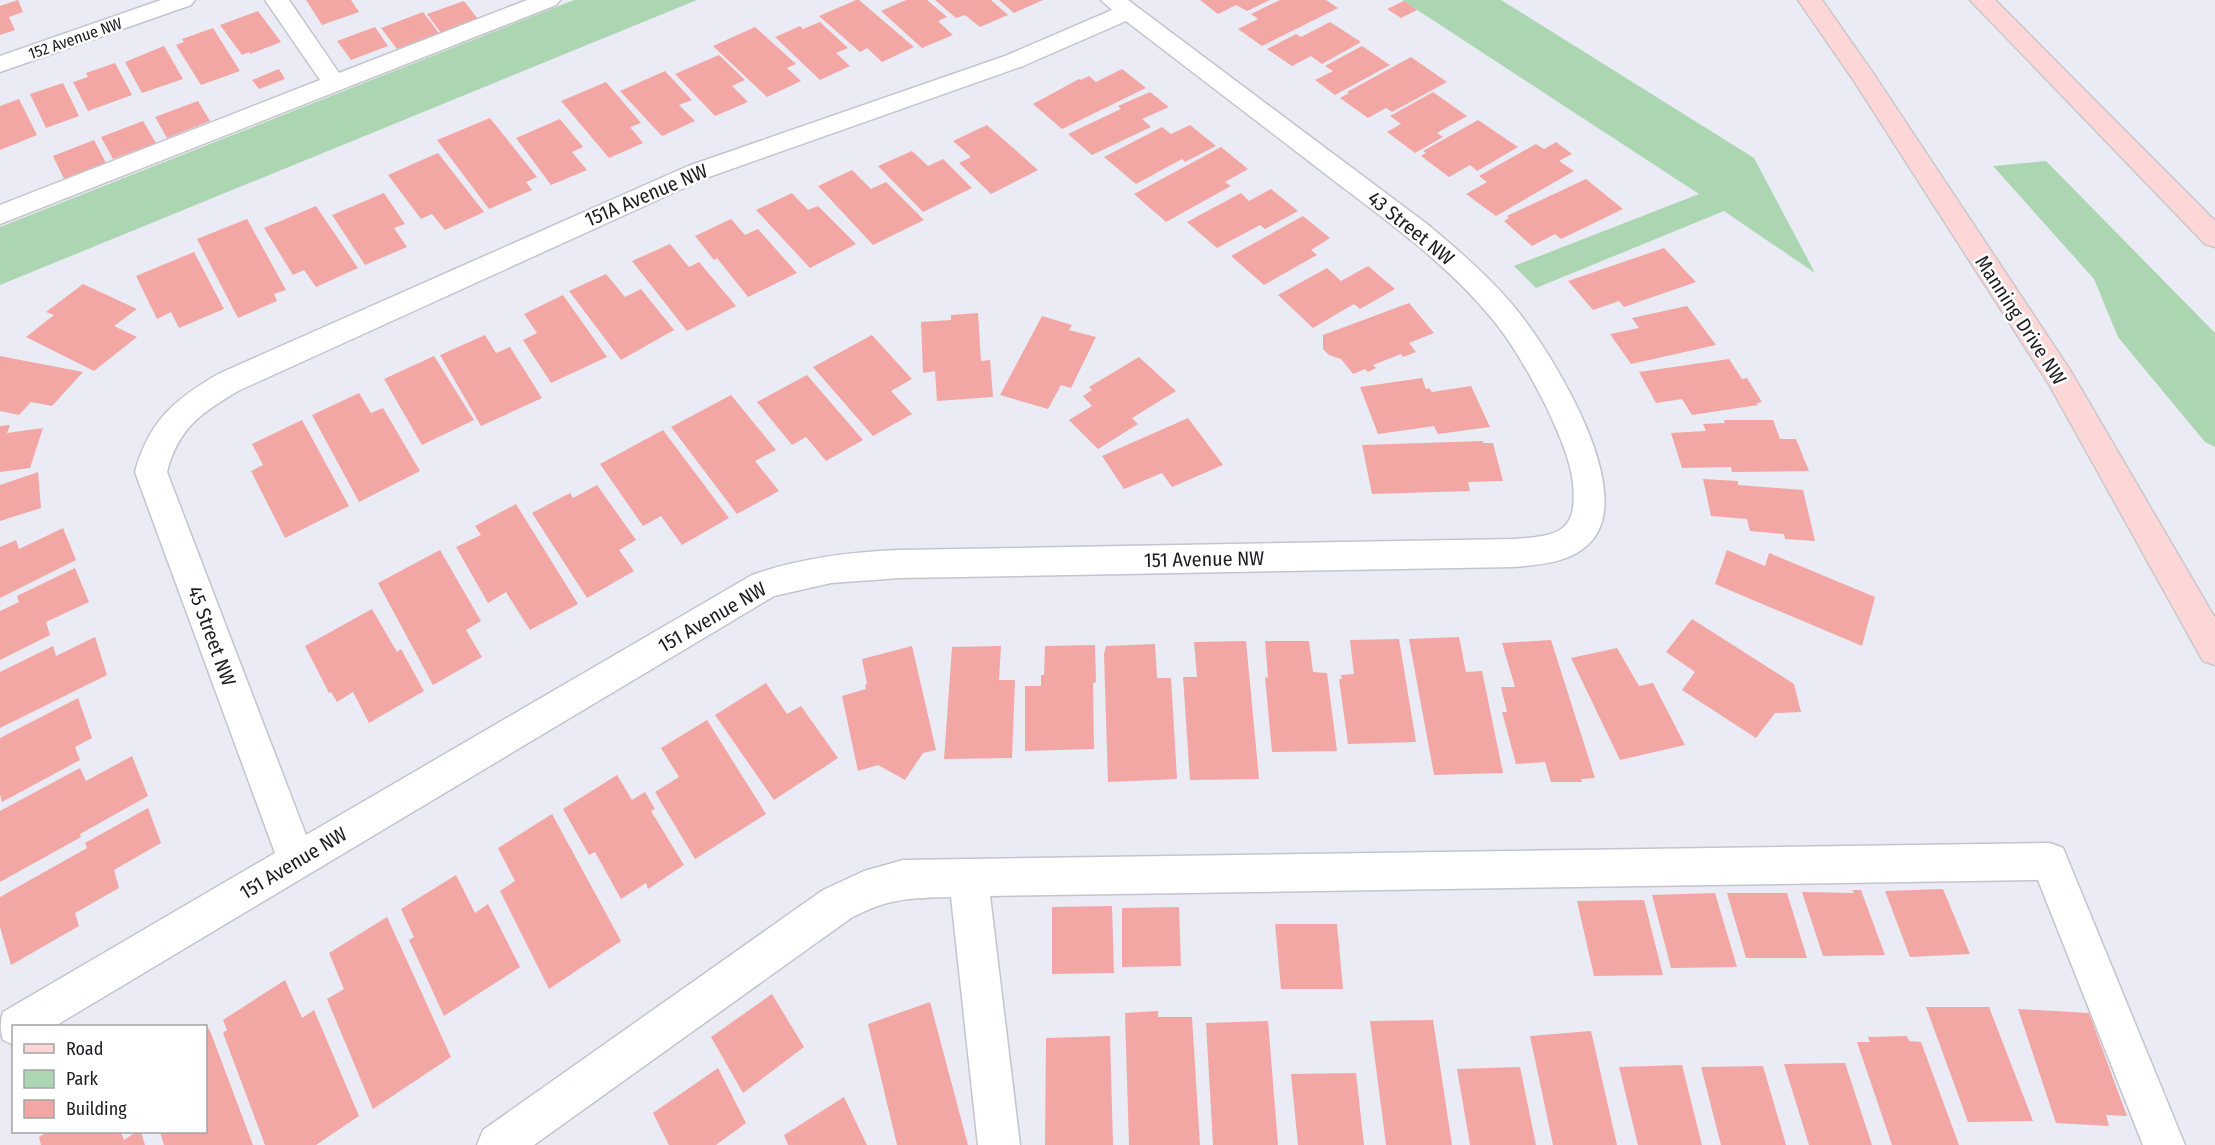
<svg xmlns="http://www.w3.org/2000/svg" width="2215" height="1145" viewBox="0 0 2215 1145" font-family="'Fira Sans Condensed',sans-serif">
<rect width="100%" height="100%" fill="#ebebf5"/>
<path fill="#acd6b1" d="M574 0H697L0 285V227Z
M1402 0H1501L1754 158 1815 273 1724 211 1536 288 1514 266 1699 194Z
M2046 161 2215 333V447L2205 442 2118 337 2094 279 1993 166Z"/>
<path fill="#f2a7a4" d="M18 0 23 12 9 17 15 30 0 35V6Z
M306 0H351L359 12 322 25Z
M856 0H859L914 47 882 62 867 48 860 52 819 16Z
M906 0H927L947 17 938 21 953 35 922 48 881 11Z
M935 0H991L1008 15 980 27 965 15 956 18Z
M999 0H1043L1014 13Z
M1200 0H1270L1247 11 1236 5 1218 14Z
M1280 0H1326L1338 8 1262 46 1238 29 1258 19 1251 14Z
M464 1 478 19 441 33 427 14Z
M1404 1 1417 10 1401 18 1387 9Z
M258 11 281 42 250 54 249 52 242 55 220 25Z
M423 12 439 33 397 49 381 28Z
M820 22 848 48 836 53 850 66 820 80 775 37 800 26 803 29Z
M1330 22 1361 42 1322 64 1311 56 1292 66 1267 49 1296 34 1301 37Z
M375 27 388 46 351 60 337 41Z
M755 27 796 64 787 68 801 81 767 97 713 46Z
M213 28 240 71 201 85 176 45 184 42 182 39Z
M164 46 183 79 142 93 125 62Z
M1362 46 1390 65 1335 95 1315 80 1333 71 1325 66Z
M719 55 745 80 732 86 748 102 715 116 675 74Z
M1411 57 1447 82 1392 112 1386 108 1368 118 1340 98 1349 93 1347 92Z
M115 63 132 95 88 111 73 82 88 77 86 73Z
M279 69 285 79 259 89 252 80Z
M1122 69 1146 88 1062 129 1033 104 1079 79 1081 80 1089 76 1096 82Z
M665 71 692 100 679 105 695 121 662 136 620 91Z
M606 82 641 123 630 127 643 143 609 158 561 101Z
M63 83 79 116 46 128 30 94Z
M1150 92 1169 107 1142 119 1151 127 1092 155 1068 134 1121 109 1118 106Z
M1433 92 1467 116 1437 133 1443 137 1415 153 1387 132 1401 124 1390 116Z
M19 99 37 135 0 150V106Z
M198 101 210 121 167 138 155 117Z
M490 118 537 177 526 182 532 190 489 209 437 140Z
M560 119 583 147 572 152 587 170 551 185 516 138Z
M1478 120 1518 147 1477 171 1470 165 1449 177 1421 156 1426 153 1423 151Z
M143 121 156 143 113 159 101 137Z
M987 125 1038 170 991 194 959 163 971 157 953 141Z
M1190 125 1216 146 1185 162 1182 159 1136 184 1104 157 1162 127 1171 134Z
M94 140 106 163 64 179 53 156Z
M1556 142 1572 154 1559 161 1574 171 1496 216 1466 194 1487 182 1479 176 1536 144 1544 149Z
M1221 147 1248 169 1225 182 1231 186 1166 222 1134 194Z
M912 151 928 166 943 159 972 188 923 212 878 166Z
M438 153 484 212 445 230 432 214 421 219 388 175Z
M852 170 871 189 886 182 924 220 873 245 818 186Z
M1586 179 1623 209 1561 239 1555 234 1532 246 1504 221 1509 218 1507 216Z
M1271 189 1298 211 1265 229 1260 225 1217 248 1187 222 1241 193 1249 201Z
M384 193 405 224 394 228 407 247 365 265 332 215Z
M792 193 808 210 818 206 856 244 810 268 756 210Z
M316 206 358 268 316 287 304 270 293 275 264 228Z
M1303 216 1330 238 1311 250 1317 255 1264 285 1231 256Z
M247 219 286 290 274 294 277 301 238 318 197 239Z
M731 219 745 235 758 229 797 273 748 297 717 258 714 260 695 236Z
M670 244 689 267 699 262 736 306 687 331 632 261Z
M1664 248 1696 282 1624 307 1619 301 1593 310 1568 281Z
M194 252 224 309 179 328 171 312 157 319 136 276Z
M1368 266 1395 289 1360 309 1354 304 1313 328 1278 295 1327 268 1341 281Z
M606 274 625 297 641 289 674 330 621 360 569 291Z
M83 284 137 309 114 326 137 337 94 371 26 337 54 315 46 312Z
M563 295 607 357 551 383 523 340 537 333 524 314Z
M1409 303 1434 333 1409 343 1416 352 1403 357 1401 354 1373 365 1376 368 1368 372 1365 369 1353 374 1341 359 1329 355 1323 349V335Z
M1687 306 1716 345 1631 364 1610 334 1639 328 1632 318Z
M978 313 981 361 990 360 993 397 937 401 935 371 923 373 921 322 951 320V315Z
M1042 316 1072 325 1069 330 1096 337 1071 388 1061 385 1048 409 1000 395Z
M485 335 496 353 510 347 542 398 481 426 440 355Z
M872 335 912 379 891 391 912 414 873 436 813 367Z
M0 356 83 372 52 406 31 402 19 415 0 411Z
M434 356 474 420 422 445 384 379Z
M1139 357 1176 391 1132 418 1138 424 1098 449 1069 420 1092 406 1083 396 1092 390 1089 387Z
M1729 359 1742 379 1747 378 1762 402 1757 403 1758 405 1692 415 1682 399 1656 403 1639 372Z
M807 375 863 440 826 461 806 437 792 445 757 402Z
M1422 378 1426 389 1429 388 1432 392 1471 386 1490 427 1438 434 1434 426 1378 434 1360 387Z
M359 393 371 413 383 408 420 471 359 502 312 415Z
M731 395 776 450 755 461 779 491 737 514 671 427Z
M1188 418 1223 465 1172 487 1162 473 1124 489 1102 456Z
M302 420 349 506 285 538 251 471 263 465 252 444Z
M1724 420H1773L1780 439H1796L1809 471 1732 472 1731 467 1682 468 1671 433 1706 431 1703 424 1725 423Z
M10 425 7 433 43 428 30 468 0 472V426Z
M663 430 729 518 682 545 661 516 643 526 600 464Z
M1483 441V443H1493L1503 481 1468 482 1470 491 1372 494 1362 445Z
M38 472 41 508 0 521V485Z
M1703 479 1738 481V485L1803 490 1815 541 1785 539 1784 534 1750 531 1747 519 1711 516Z
M597 485 636 540 619 550 634 571 587 598 532 513 570 493 573 498Z
M516 504 578 604 530 630 506 592 488 603 456 547 481 535 475 526Z
M63 528 76 560 0 598V547L16 540 19 549Z
M440 550 481 621 466 630 482 657 433 685 378 583Z
M1727 550 1765 566 1769 553 1875 597 1862 646 1715 584Z
M75 568 89 602 46 622 50 635 0 660V611L19 602 17 596Z
M372 609 397 652 401 649 424 691 369 723 353 692 337 702 331 692 329 693 305 646Z
M1692 619 1794 684 1801 712 1775 713 1756 738 1682 690 1695 672 1666 652Z
M95 637 107 675 0 728V672L53 646 56 656Z
M1459 637 1466 672 1482 671 1503 773 1434 775 1409 639Z
M1399 639 1416 742 1348 744 1339 679H1342L1341 675 1354 674 1350 640Z
M1551 640 1595 778 1581 779 1582 782H1551L1545 762 1516 764 1502 712H1507L1501 687H1515L1502 643Z
M1246 641 1259 779 1190 780 1183 677H1197L1194 642Z
M1265 641H1309L1313 672 1327 673 1337 751 1272 752 1265 677 1268 678Z
M1155 644 1157 678H1171L1177 779 1108 782 1104 654 1106 646Z
M1095 645 1096 682 1093 683 1094 749 1025 751V686H1041V675H1044L1045 646Z
M912 646 936 750 923 753 905 780 878 765 858 771 842 696 866 689 865 685 867 684 862 659Z
M1001 646 999 680H1015L1012 758 944 759 952 647Z
M1617 648 1639 686 1653 683 1685 745 1620 760 1571 658Z
M766 683 787 714 801 706 838 758 774 800 715 715Z
M78 698 92 738 75 747 80 760 2 802 0 794V738Z
M707 720 766 814 695 859 655 792 679 777 661 748Z
M132 756 148 796 80 834 81 837 0 882V811L80 768 86 781Z
M617 775 632 800 645 792 655 809 651 811 684 865 648 889 646 883 621 899 595 852 589 855 563 809Z
M148 808 161 843 114 870 119 888 75 913 79 926 11 965 0 927V897L87 848 85 843Z
M552 814 621 941 549 989 500 891 515 881 498 848Z
M456 875 475 913 488 904 520 967 444 1016 409 940 414 937 401 909Z
M1943 889 1970 954 1910 957 1885 891Z
M1852 890H1861L1885 955 1823 956 1802 892 1854 893Z
M1715 893 1737 967 1671 968 1652 895Z
M1727 893H1787L1807 958H1746Z
M1644 900 1663 975 1594 976 1577 901Z
M1112 906 1114 973 1052 974V907Z
M1179 907 1181 966 1122 967V908Z
M387 917 451 1057 373 1109 327 999 344 989 329 953Z
M1275 924H1337L1343 989H1281Z
M285 980 302 1018 314 1010 359 1116 316 1145H265L223 1033 227 1030 223 1020Z
M772 994 804 1047 743 1093 711 1037Z
M930 1002 968 1145H897L868 1024Z
M1926 1007H1989L2033 1121 1968 1122Z
M2018 1009 2089 1013 2127 1116 2106 1115 2109 1126 2056 1123Z
M1158 1011V1017H1192L1200 1145H1129L1125 1013Z
M1433 1020 1452 1145H1386L1370 1021Z
M1268 1021 1278 1145H1213L1206 1023Z
M209 1028 253 1145H164L160 1132H206V1031Z
M1591 1031 1617 1145H1553L1530 1036Z
M1110 1036 1113 1145H1045L1046 1038Z
M1907 1036 1909 1041 1921 1042 1959 1145H1892L1857 1042H1870L1868 1037Z
M1845 1063 1872 1145H1809L1784 1064Z
M1682 1065 1702 1145H1638L1619 1067Z
M1763 1066 1786 1145H1721L1701 1067Z
M1520 1067 1536 1145H1470L1457 1069Z
M718 1068 746 1123 716 1145H669L653 1113Z
M1356 1073 1364 1145H1298L1291 1074Z
M844 1097 867 1145H788L784 1135Z
M47 1132H121L124 1140 136 1132H141L145 1145H41L39 1137Z"/>
<g fill="none" stroke-linecap="round" stroke-linejoin="round">
<defs>
<path id="minor" d="M161 0H195L191 5 0 72V56Z
M265 0H289L339 73 527 0H560L556 5 0 224V205L320 80Z
M1101 0H1128L1427 224C1458 250 1490 277 1516 309 1551 352 1646 502 1584 548 1565 563 1537 565 1514 567L900 578 831 583 774 596 55 1026H14V1045L3 1040C0 1031 0 1021 3 1012L275 853 135 472C149 421 174 400 218 374L688 166 1005 56 1112 10ZM1126 21C1186 67 1246 113 1306 159 1371 210 1442 257 1494 321 1515 347 1531 377 1546 406 1557 430 1570 457 1573 483 1578 533 1558 536 1514 539L900 550C849 552 800 558 752 575L306 835 167 472C178 428 202 412 240 390L706 178 1023 66Z
M2050 843 2063 848 2185 1145H2143L2038 880 990 896 1020 1145H978L951 897C910 898 888 898 851 918L534 1145H477L483 1130 823 890 864 871 903 860Z"/>
<path id="major" d="M1798 0H1822L1873 73 2070 370 2215 618V665L2203 661 2050 386 1854 81Z
M1970 0H1995L2215 221V247L2205 244Z"/>
</defs>
<use href="#minor" stroke="#c3c4ce" stroke-width="3"/>
<use href="#major" stroke="#c9c9c9" stroke-width="3"/>
<use href="#minor" fill="#fff" fill-rule="evenodd"/>
<use href="#major" fill="#fdd6d7" fill-rule="evenodd"/>
</g>
<g text-anchor="middle" stroke-width="5" stroke-linejoin="round" paint-order="stroke">
<g font-size="16" fill="#1c1c1f" stroke="#fff">
<text transform="translate(75 38) rotate(-19)" y="6">152 Avenue NW</text>
</g>
<g font-size="20" fill="#1c1c1f" stroke="#fff">
<text transform="translate(646 195) rotate(-23)" y="7">151A Avenue NW</text>
<text transform="translate(1411 228) rotate(39)" y="7">43 Street NW</text>
<text transform="translate(2021 320) rotate(57)" y="7">Manning Drive NW</text>
<text transform="translate(1204 559) rotate(-1)" y="7">151 Avenue NW</text>
<text transform="translate(712 617) rotate(-30)" y="7">151 Avenue NW</text>
<text transform="translate(212 636) rotate(70)" y="7">45 Street NW</text>
<text transform="translate(293 863) rotate(-31)" y="7">151 Avenue NW</text>
</g>
</g>
<rect x="12" y="1025" width="195" height="108" fill="#ffffff" stroke="#a4a4a5" stroke-width="1.5"/>
<rect x="24" y="1044" width="30" height="9" fill="#fdd6d7" stroke="#a4a4a5" stroke-width="1.5"/>
<text x="66" y="1055" font-size="18" fill="#1c1c1f">Road</text>
<rect x="24" y="1070" width="30" height="18" fill="#acd6b1" stroke="#a4a4a5" stroke-width="1.5"/>
<text x="66" y="1085" font-size="18" fill="#1c1c1f">Park</text>
<rect x="24" y="1100" width="30" height="18" fill="#f2a7a4" stroke="#a4a4a5" stroke-width="1.5"/>
<text x="66" y="1115" font-size="18" fill="#1c1c1f">Building</text>
</svg>
